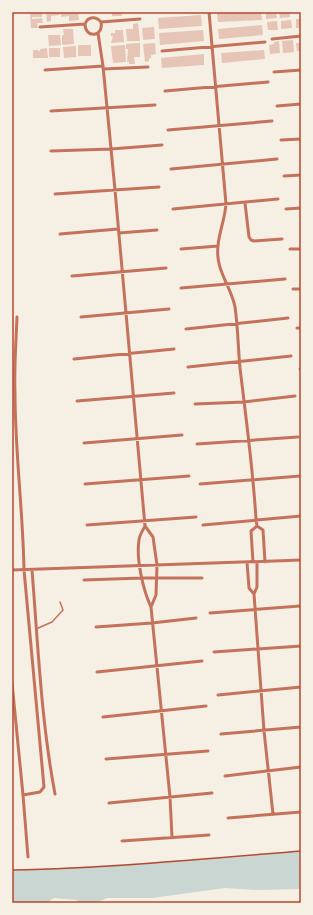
<svg xmlns="http://www.w3.org/2000/svg" width="313" height="915" viewBox="0 0 313 915" font-family="'Public Sans',sans-serif">
<rect width="100%" height="100%" fill="#f6efe4"/>
<path fill="#c9d6d2" d="M301 851V889L257 890 225 888 152 898H107L96 903H80L76 900 54 898 47 903H12V871L240 857Z"/>
<path fill="#e6c5b7" d="M30 12H42V17H32V19L42 18 43 23H37L38 28H31Z
M46 12H60V15L51 16V21L47 22Z
M61 12H78L79 20 69 21V16L61 17Z
M112 12H122V16H112Z
M234 12H261L262 20 218 22 217 13Z
M266 12H276L277 18 266 19Z
M279 12H290V17L280 18Z
M201 15 202 26 159 29 158 18Z
M296 19H301V28H296Z
M291 20 292 28 281 29V21Z
M277 21 278 30H268L267 22Z
M138 23 140 41H127L126 29H133V24Z
M262 25 263 35 219 39 218 29Z
M154 27 155 39 143 40 142 28Z
M63 29H73L74 44 62 45V35H64Z
M115 30H123L124 42 111 43 113 36H111V33H115Z
M203 30 204 41 160 45 159 33Z
M48 35H60L61 45 49 46Z
M293 40 294 52 283 53 282 41Z
M279 41 280 53 270 54 269 45 274 44V42Z
M140 43V57H134L135 64H129V62H127L128 49H126V44Z
M155 43 156 54 151 55V58L149 59V61L145 62 143 44Z
M296 43H301V51H297Z
M78 45H91V56H78Z
M125 45 126 62 113 63 111 46Z
M76 46V57L64 58 63 47Z
M47 48 48 58H33V50H38V51H40V49Z
M49 48H60V57H49Z
M264 50 265 59 222 63 221 53Z
M204 54V65L162 68 161 58Z"/>
<g fill="none" stroke-linecap="round" stroke-linejoin="round">
<path stroke="#b5482f" stroke-width="1.5" d="M12 870C108 868 205 859 301 851"/>
<path stroke="#c5725c" stroke-width="1.5" d="M36 629 52 622 63 610 60 602"/>
<path stroke="#c5725c" stroke-width="3" d="M209 12 226 204C225 219 219 232 218 246 215 271 231 285 235 307 238 327 238 347 240 368 246 418 253 469 256 519L257 526 263 530 265 562
M101 22C104 37 85 39 85 24 88 16 96 16 101 22L140 19
M40 27 85 24
M98 33 103 66 115 190 145 526 153 537 157 565 156 595 151 607
M272 39 301 36
M162 51 265 42
M103 69 148 67
M45 70 103 66
M274 72 301 70
M165 91 268 82
M277 106 301 104
M51 111 155 105
M168 130 272 121
M281 140 301 139
M51 151 111 149 162 145
M171 169 277 159
M284 176 301 175
M55 194 159 187
M245 203 249 237 251 240 254 241 282 239
M173 209 278 199
M286 209 301 208
M119 233 157 230
M60 234 118 229
M181 249 218 246
M290 249H301
M72 276 166 268
M181 288 285 279
M293 289H301
M17 317C16 342 14 368 15 393 15 452 23 511 24 570L44 787 40 792 23 795 28 857
M81 317 169 309
M297 328H301
M186 329 288 318
M74 359 174 349
M188 367 291 356
M300 369H301
M77 401 174 393
M195 404 244 402 295 396
M84 443 182 435
M197 444 298 437
M85 484 189 476
M200 484 300 476
M87 525 196 517
M203 525 301 516
M145 526C143 530 139 536 139 540 136 559 143 590 151 607L170 797 172 837
M247 562 249 588 254 594
M253 562 251 531 257 526
M257 562V587L254 594 264 731 273 814
M12 570 301 560
M32 570C38 644 41 720 55 794
M84 580 142 578H202
M210 613 300 606
M96 627 152 623 196 618
M214 652 301 646
M97 672 202 661
M12 683 23 795
M218 695 301 687
M103 717 206 706
M221 734 301 727
M106 759 208 751
M225 776 301 767
M109 803 212 793
M228 818 301 812
M122 841 209 835"/>
</g>
<rect width="313" height="915" fill="none" stroke="#f6efe4" stroke-width="26"/>
<rect x="13" y="13" width="287" height="889" fill="none" stroke="#b5482f" stroke-width="1.5"/>
</svg>
